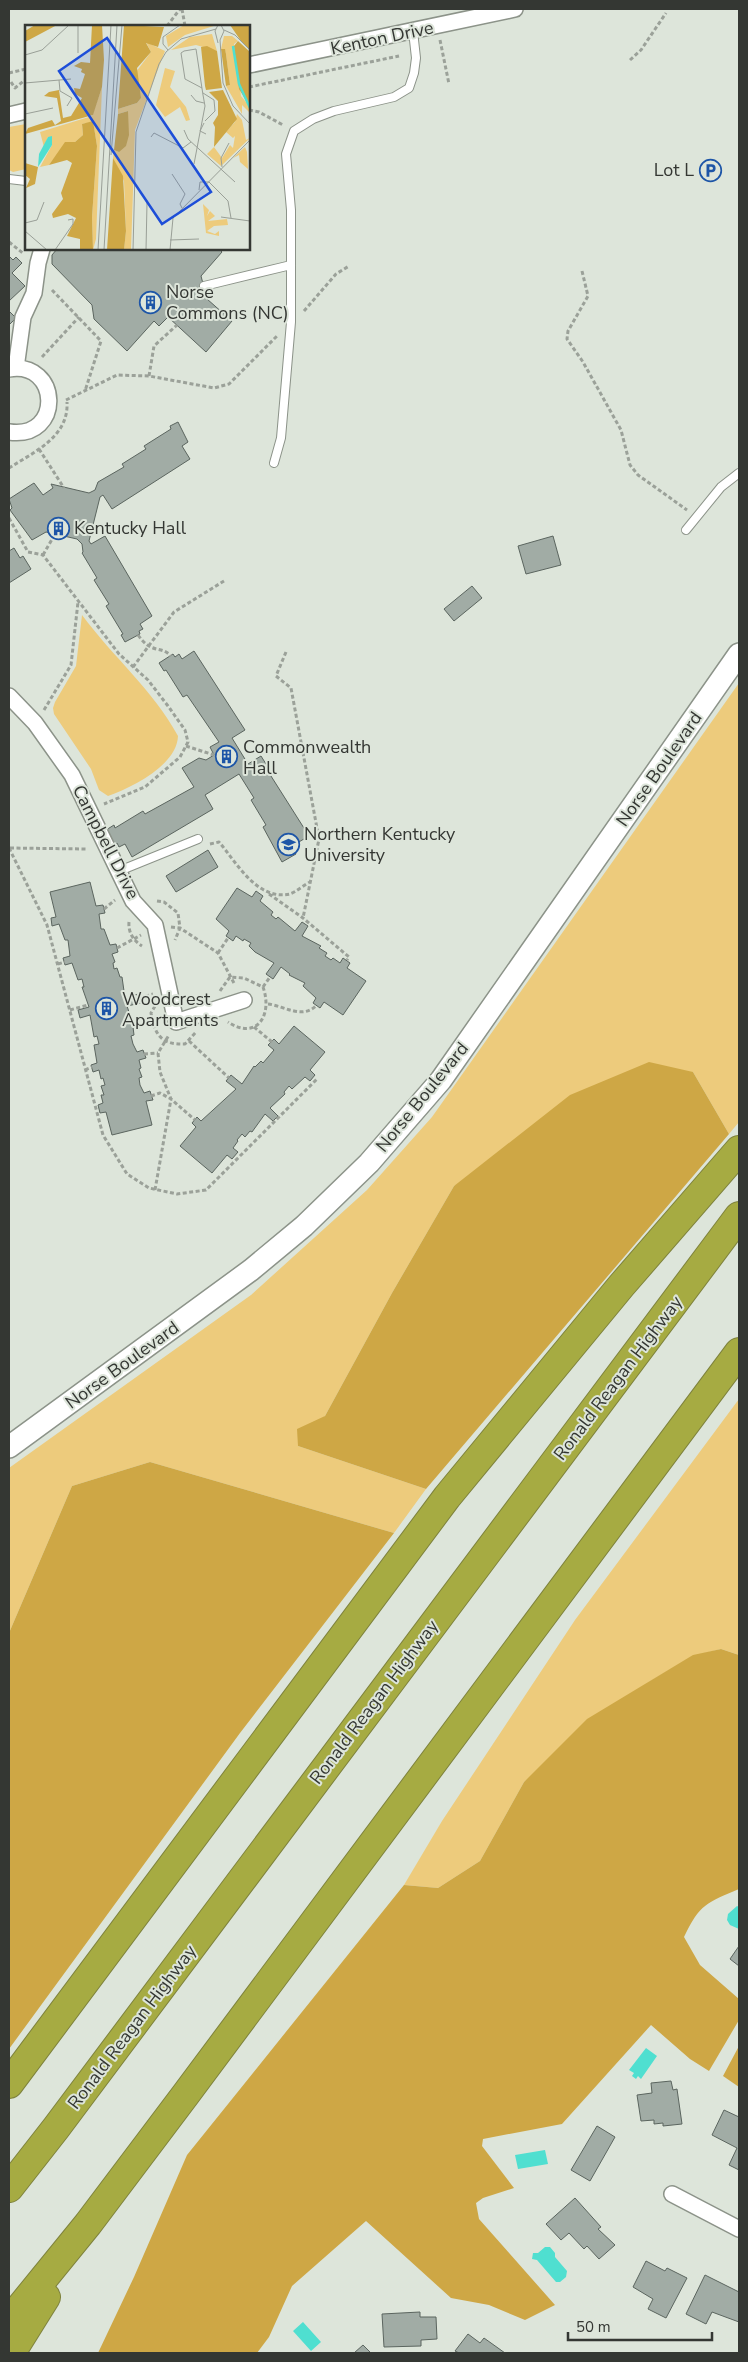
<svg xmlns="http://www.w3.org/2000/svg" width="748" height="2362" viewBox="0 0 748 2362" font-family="'Nunito Sans',sans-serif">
<rect width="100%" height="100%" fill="#dde5da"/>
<path fill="#edcb7c" d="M26 124V169L13 172 9 170V127Z
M82 615C113 657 153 690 178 736 177 765 133 787 108 796L99 790 91 769 54 714 53 708 55 702 76 666Z
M739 683V1122L729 1134 693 1072 454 1186 392 1293 325 1416 298 1446 426 1489 394 1533 150 1462 72 1486 9 1633V1468L251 1295 367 1190 432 1117Z
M739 1399V1655L721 1649 693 1656 649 1682 524 1782 480 1861 438 1888 404 1885 442 1821 575 1620Z"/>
<path fill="#cea745" d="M649 1062 693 1072 729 1134 426 1489 298 1446 297 1429 325 1416 392 1293 454 1186 570 1095Z
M150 1462 394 1533 240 1733 9 2049V1633L72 1486Z
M721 1649 739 1655V1889C706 1903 700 1904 684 1937L700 1965 739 1999V2020L709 2071 690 2059 651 2025 562 2124 483 2139 482 2146 514 2188 483 2198 476 2203 479 2219 555 2305 525 2320 489 2305 451 2298 366 2221 292 2286 269 2337 257 2353H98L134 2277 187 2155 404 1885 438 1888 480 1861 524 1782 587 1719 693 1655Z
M739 2046V2087L723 2076Z"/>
<path fill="#4fdfd0" d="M737 1906 739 1907V1929L730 1925 727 1920 728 1914Z
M646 2048 657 2056 641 2079 638 2076 636 2079 632 2076 634 2073 629 2070Z
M545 2150 548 2164 518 2169 515 2155Z
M545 2247H550L555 2253V2257L567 2271 566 2277 560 2282H556L537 2260 532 2259 533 2253H538Z
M303 2322 321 2342 311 2351 293 2331Z"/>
<path fill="#a1aca5" stroke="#5b655f" d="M57 249H219L222 252 201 276 207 299 232 321 206 352 168 317 159 326 154 321 127 351 94 319 92 305 52 264V255Z
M9 256 13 260 16 257 22 263 12 273 25 286 9 301Z
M9 311 16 318 10 324 9 323Z
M178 422 188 442 182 446 190 459 112 509 103 495 100 497 89 541 91 544 105 536 152 616 140 624 143 629 139 631 140 634 125 642 121 635 123 634 106 606 109 604 94 580 97 578 82 553 83 552 82 544 77 539 46 532 32 540 10 510 12 508 9 499 34 483 43 495 53 488 51 484 89 493 95 490 98 482 124 467 122 464 146 449 144 446 171 429 170 426Z
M553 536 561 565 526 574 518 546Z
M14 548 20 558 23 556 31 569 9 583V551Z
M472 586 482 598 454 621 444 609Z
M194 651 245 730 232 738 248 764 261 756 266 764 264 765 309 836 292 846 296 854 282 862 263 827 266 825 251 800 254 798 239 774 205 795 213 809 132 857 125 844 119 847 117 843 115 845 106 830 114 825 115 828 143 811 145 814 194 787 182 768 199 758 206 760 214 755 210 747 219 742 187 695 183 697 166 670 164 671 159 663 173 654 175 657 179 654 182 659Z
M208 850 218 867 176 892 166 876Z
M90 882 96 906 103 905 105 913 99 914 101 929H104L110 945 116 944 118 952 112 954 115 962 113 963 114 969 117 968 120 977H122L125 998 138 994 141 1003 127 1006 134 1027H133L134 1035 131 1036 133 1044 137 1052 143 1050 146 1058 139 1060 141 1068 139 1069 142 1077 139 1078 140 1085 144 1093 150 1091 153 1100 146 1101 152 1125 112 1135 106 1112 100 1113 98 1105 103 1103 101 1095H104L101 1086 105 1085 103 1078 101 1079 99 1070 93 1072 91 1065 97 1063 94 1045 99 1044 97 1036 94 1037 90 1015 80 1018 78 1010 89 1007 82 987H84L82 979 78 980 72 963 65 965 63 958 70 956 68 940H65L59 924 52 926 51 918 56 917 50 892Z
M237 888 252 897 256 891 263 896 260 901 273 912 271 915 276 919 278 917 295 931 302 922 308 926 302 936 321 946 319 948 327 953 325 956 331 960 333 958 340 963 343 958 350 963 347 968 366 981 343 1015 324 1002 320 1008 313 1003 316 998 303 986 305 983 289 975 290 974 281 967 273 979 266 974 274 963 255 952 249 946 251 943 244 939 243 941 236 936 233 941 226 936 229 931 216 919Z
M294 1026 325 1052 310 1070 315 1075 310 1081 305 1077 292 1089 289 1086 284 1092 285 1094 270 1108 278 1116 273 1121 265 1114 252 1132 250 1131 245 1137 242 1134 237 1140 238 1141 233 1148 238 1152 232 1159 227 1155 212 1173 180 1146 196 1127 192 1123 197 1117 201 1121 236 1089 226 1081 231 1075 242 1084 254 1066 255 1067 261 1061 263 1063 274 1050 268 1045 274 1039 279 1044Z
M739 1946V1966L730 1959Z
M671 2081 673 2090 677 2089 682 2124 663 2126V2123L654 2124V2120L641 2121 637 2095 652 2093 651 2083Z
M724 2110 739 2117V2170L729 2165 737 2148 712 2135Z
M597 2126 615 2137 590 2181 571 2170Z
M575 2198 601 2227 598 2229 615 2245 599 2259 587 2246 584 2249 569 2233 561 2240 546 2224Z
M646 2261 665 2271 667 2268 687 2278 666 2318 648 2309 653 2299 633 2287Z
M705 2275 739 2292V2322L712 2312 706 2324 686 2314Z
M420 2312V2317H436L437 2339 421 2340V2346L384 2347 382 2314Z
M468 2334 480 2343 484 2338 505 2353H459L455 2351Z
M363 2345 371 2353H354Z"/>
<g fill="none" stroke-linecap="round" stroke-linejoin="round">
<defs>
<path id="lane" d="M9 179 26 181
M204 286 291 265
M274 463 281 438 291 322V210L286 154 294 131 313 119 334 111 394 97 409 88 414 73 416 58 413 31
M686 530 721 487 739 473
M119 871 198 839"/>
<path id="street" d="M249 65 515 9
M9 115 26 111
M16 368 23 317 34 293 38 263 42 249
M9 369C60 360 64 440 9 432
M9 696 35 723 72 775 133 901 155 925 176 1022 244 1000
M672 2194 739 2229"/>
<path id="secondary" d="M9 1447 251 1270 304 1226 369 1163 441 1080 739 654"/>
<path id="highway" d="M9 2084 447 1497 621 1286 739 1150
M9 2188 56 2128 739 1216
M9 2321 88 2224 186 2094 739 1352
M11 2353 46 2297"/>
</defs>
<use href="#lane" stroke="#8c9389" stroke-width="10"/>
<use href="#street" stroke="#8c9389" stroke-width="18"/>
<use href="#secondary" stroke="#8c9389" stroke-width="24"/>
<use href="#highway" stroke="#7e823d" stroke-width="30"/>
<path stroke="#9ba199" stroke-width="3" stroke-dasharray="4 2.5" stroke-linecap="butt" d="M182 9 185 26
M167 26 180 9
M440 40 449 84
M630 60 641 50 666 13
M9 73 26 69
M11 82 15 88 26 79
M249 87 399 56
M249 110 259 112 283 125
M9 242 24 254
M582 271 588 296 568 331 567 339 583 362 621 430 630 465 638 475 687 510
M52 290 101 341 85 391
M304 311 336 274 349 266
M42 357 79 317
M149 376 154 346 177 325
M66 400 117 375 149 376 214 388 229 384 277 336
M39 449 64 488
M9 468C34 452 69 437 67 402
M9 518 28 552 43 555 119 654 148 680 168 706 185 730 188 742 180 757 145 787 104 804
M43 555 55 534
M138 635C152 655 161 645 171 656
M286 652 276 676 291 688 319 839 303 918
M133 667 174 612 224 581
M44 710 71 665 78 602
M186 746 214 755
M210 844 219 842C237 863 257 901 290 894 296 892 304 885 310 882
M9 848 47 925 103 1135 127 1174 149 1188 177 1194 206 1190 317 1079
M10 848 88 849
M269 894 303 918 349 957 347 960
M157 901 164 902 178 913 180 928 175 940
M104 909 115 900
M129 922C128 933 134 941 142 946
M171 927 180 928 218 953 235 985
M117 948 141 935
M218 953 228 938
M58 964 65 962
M263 987 270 977
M220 991 230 977 244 978 263 987C273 1015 257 1041 228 1022
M139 998 153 994
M268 1004C285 1006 302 1020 317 1005
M155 1006 151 1013C155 1035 161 1045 185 1044L196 1032
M70 1010 88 1005
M254 1027 272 1042
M189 1041 229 1078
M144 1054 158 1053
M85 1070 92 1067
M151 1096 160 1093 171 1099 195 1120
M155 1190 171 1099 160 1072 158 1053 169 1035"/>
<use href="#lane" stroke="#fff" stroke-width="8"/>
<use href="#street" stroke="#fff" stroke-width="15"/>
<use href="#secondary" stroke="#fff" stroke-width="21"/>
<use href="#highway" stroke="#a6ab42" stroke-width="28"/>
</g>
<defs>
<symbol id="parking-ring" viewBox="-11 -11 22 22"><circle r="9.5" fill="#dde5da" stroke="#1d55a7" stroke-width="1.5"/><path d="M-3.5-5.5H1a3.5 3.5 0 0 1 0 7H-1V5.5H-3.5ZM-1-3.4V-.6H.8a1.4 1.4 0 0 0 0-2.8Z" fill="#1d55a7"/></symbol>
<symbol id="building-ring" viewBox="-11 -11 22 22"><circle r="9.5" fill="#dde5da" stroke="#1d55a7" stroke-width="1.5"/><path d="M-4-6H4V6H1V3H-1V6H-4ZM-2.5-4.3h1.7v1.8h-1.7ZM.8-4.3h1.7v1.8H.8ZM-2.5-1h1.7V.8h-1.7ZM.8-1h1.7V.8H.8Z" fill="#1d55a7"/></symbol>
<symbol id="university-ring" viewBox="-11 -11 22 22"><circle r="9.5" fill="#dde5da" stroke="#1d55a7" stroke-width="1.5"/><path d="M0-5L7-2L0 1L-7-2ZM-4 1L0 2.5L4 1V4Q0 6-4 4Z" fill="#1d55a7"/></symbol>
</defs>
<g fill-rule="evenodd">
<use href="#parking-ring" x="698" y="158" width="25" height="25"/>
<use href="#building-ring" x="138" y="290" width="25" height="25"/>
<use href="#building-ring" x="46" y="516" width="25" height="25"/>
<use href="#building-ring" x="214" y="744" width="25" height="25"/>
<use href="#university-ring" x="276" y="832" width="25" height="25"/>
<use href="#building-ring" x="94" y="996" width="25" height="25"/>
</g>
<g text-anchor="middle" stroke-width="4" stroke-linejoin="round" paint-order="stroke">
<g font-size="18" fill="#343733" stroke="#dde5da">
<text transform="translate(382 38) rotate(-12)" y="6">Kenton Drive</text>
<text transform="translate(659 769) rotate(-55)" y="6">Norse Boulevard</text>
<text transform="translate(106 842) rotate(63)" y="6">Campbell Drive</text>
<text transform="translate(422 1097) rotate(-51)" y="6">Norse Boulevard</text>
<text transform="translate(122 1365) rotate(-36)" y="6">Norse Boulevard</text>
<text transform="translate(618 1378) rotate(-53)" y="6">Ronald Reagan Highway</text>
<text transform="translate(374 1702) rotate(-53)" y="6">Ronald Reagan Highway</text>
<text transform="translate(132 2027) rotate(-53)" y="6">Ronald Reagan Highway</text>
</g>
<g font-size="18" fill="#343733" stroke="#dde5da" text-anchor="start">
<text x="694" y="176" text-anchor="end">Lot L</text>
<text x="166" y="298">Norse<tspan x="166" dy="21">Commons (NC)</tspan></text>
<text x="74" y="534">Kentucky Hall</text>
<text x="243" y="753">Commonwealth<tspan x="243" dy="21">Hall</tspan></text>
<text x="304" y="840">Northern Kentucky<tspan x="304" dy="21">University</tspan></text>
<text x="122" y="1005">Woodcrest<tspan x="122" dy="21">Apartments</tspan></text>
</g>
</g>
<g transform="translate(25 25)">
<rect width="225" height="225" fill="#dde5da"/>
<path d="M159 0H192L160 10 143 22 141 11ZM187 9 192 26 171 20 146 25 165 12ZM199 11H207L213 16 209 19 216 71 225 82V88L217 80V89L201 61 205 60 201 29 200 25 196 24ZM121 17 140 26 110 105 106 225H99L101 206 99 156 88 133 89 125 94 127 102 89 103 86 93 89V84L112 78 116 73 111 47 126 27ZM140 43 150 46 145 62 161 82 165 95 161 96 155 82 140 92 131 80ZM77 62 71 214 68 225 67 192 72 121 68 97 57 99 58 110 50 117 40 120 24 140 15 142 27 120 23 112 19 122 15 107 67 91ZM212 89 217 95 221 115 225 113 196 141 182 129 189 122 197 133 205 120 208 123 210 111 208 113 201 107 210 97ZM220 122 222 127 223 144 215 137 214 130 208 133ZM178 179 184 185 182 191 185 186 190 191 183 196 202 194 203 200 189 201 182 206 190 209 194 206V211L181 208Z" fill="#edcb7c"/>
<path d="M10 0H32L0 17V6ZM67 0H77L79 35 77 62 68 90 0 109 3 103 27 95 30 100 36 96 32 73 19 71 24 67 34 65 38 93 46 91 57 73 50 69 49 63 55 64 60 49 56 47 57 44 49 41 56 37 65 38ZM99 0 139 2 133 22 121 18 126 27 112 43 116 73 112 78 93 84ZM205 0H225V25L216 16ZM213 16 225 27V82L214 64 209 21ZM182 21 192 26 197 63 181 65 180 61 176 22ZM196 24H200L201 29 205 60 201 61ZM198 65 212 94 189 122 190 102 188 98 193 90V76L184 67ZM103 86 104 110 101 121 94 127 89 125 93 89ZM68 96 72 121 67 192 68 225H55V214L42 211 51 193 43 189 28 193 27 189 38 174 36 168 47 138 42 135 24 140 40 117H50L58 110 57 99ZM88 133 98 151 101 206 99 225H82ZM0 138 13 142 10 159 1 163 5 154 0 150Z" fill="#cea745"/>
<path d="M27 111V120L13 142 14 129 23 112Z" fill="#4fdfd0"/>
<path fill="none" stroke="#4fdfd0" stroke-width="2.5" d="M208 21 214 59 225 83"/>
<path fill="none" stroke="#999f97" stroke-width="1" d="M193 0 190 6 193 18M196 0 199 6 195 15 198 58 208 81 225 99M199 5 210 10 225 25M143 25 138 19V12L155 0M53 28V0M0 30 17 25 44 0M34 55 35 66 47 73 42 81M0 58 46 54M178 68 189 75 190 86 180 96M166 70 171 76 179 78M0 89 28 83M179 98 175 106 181 109M159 105 163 114 210 157M126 112 129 108 158 123 166 117M86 130 97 0M169 139 180 81 178 70 171 24 159 26 156 28 160 54 177 63M197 142 196 133 204 118M147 149 160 169 155 179 157 183M174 165 175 157H184L203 176 206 193M196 192 225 196M0 198 12 195 19 177M0 206 22 225M145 215 174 214M30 225 48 199V194L43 195M73 225 86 0M79 225 92 0M108 225 111 107 134 39 141 27 156 14 191 4M121 225 122 178M145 225 148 193 225 115"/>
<path fill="#1d4ed8" fill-opacity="0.15" stroke="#1d4ed8" stroke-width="2.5" d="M82 13 186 167 137 199 34 46Z"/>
<rect width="225" height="225" fill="none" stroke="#343733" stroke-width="2.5"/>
</g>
<rect width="748" height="2362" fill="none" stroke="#343733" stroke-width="20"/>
<path d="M568 2332v8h144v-8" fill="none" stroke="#343733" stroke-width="2.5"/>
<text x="576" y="2332" font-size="15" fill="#343733" stroke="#dde5da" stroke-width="4" paint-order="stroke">50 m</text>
</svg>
